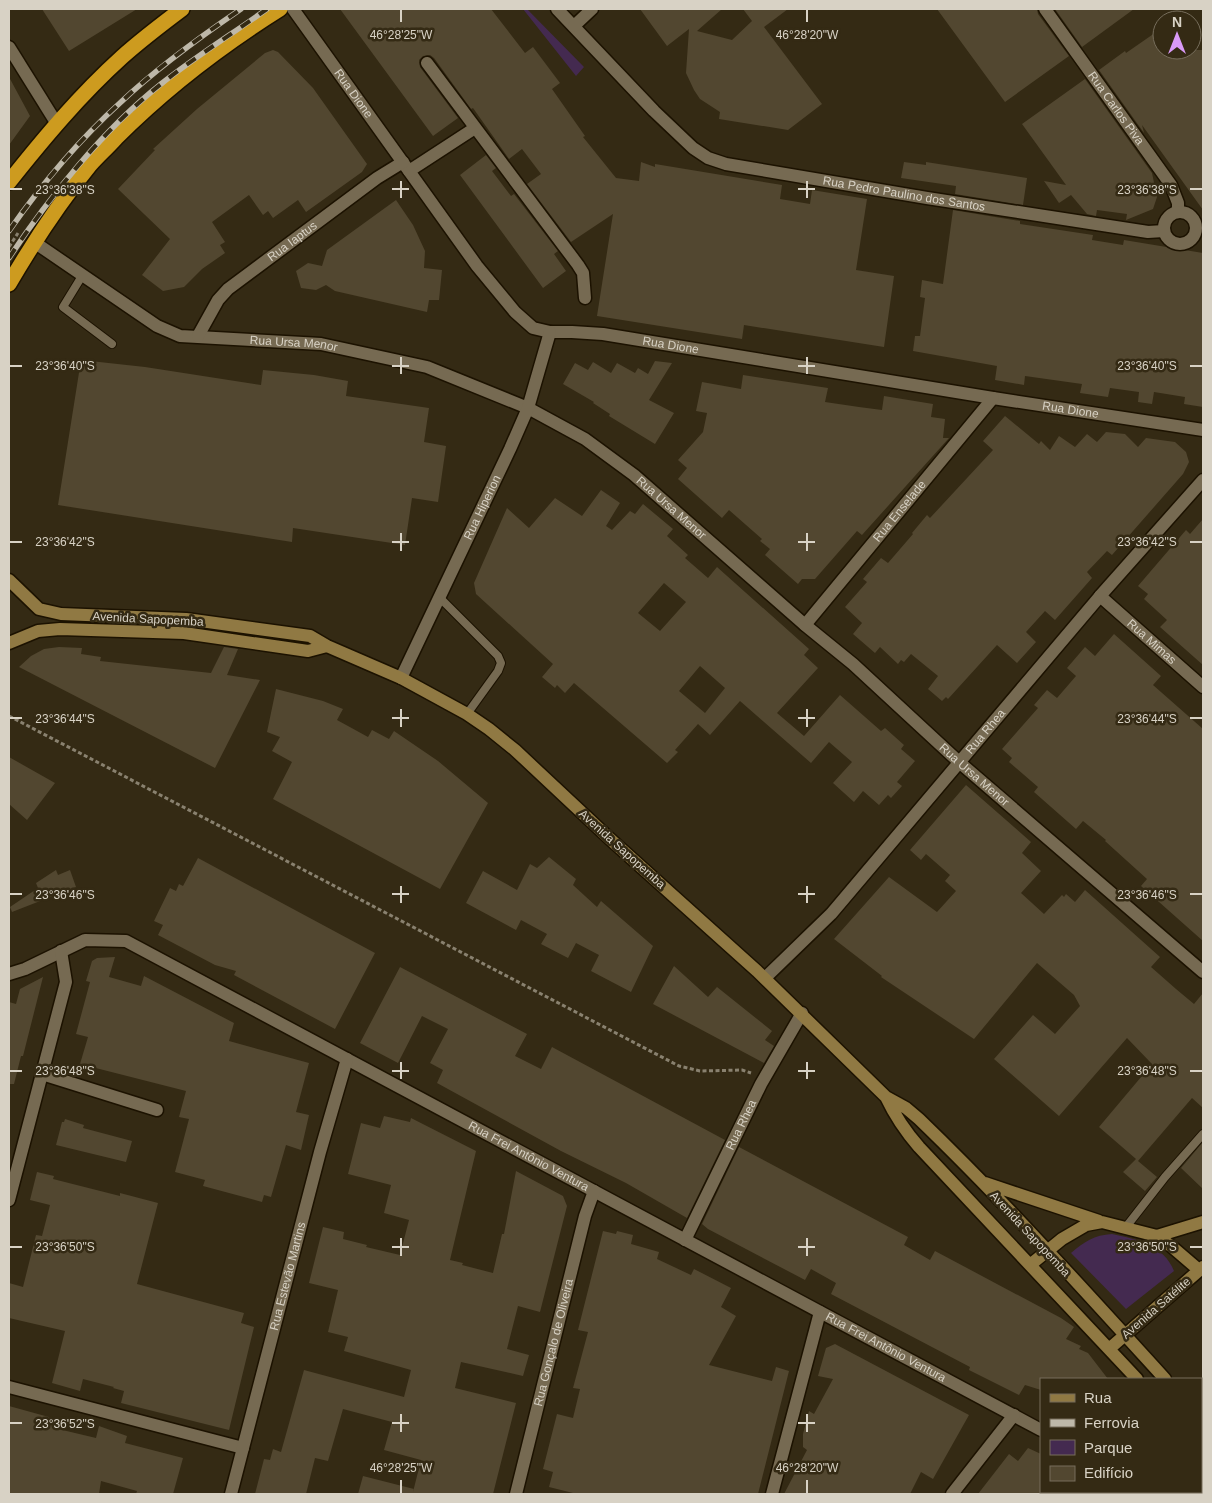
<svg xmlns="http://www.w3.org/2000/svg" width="1212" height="1503" viewBox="0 0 1212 1503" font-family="Arial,sans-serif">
<rect width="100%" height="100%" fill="#342a14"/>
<path fill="#442a50" d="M523 9H527L584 67 576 76Z
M1112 1234C1136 1239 1164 1245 1174 1271L1126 1309 1071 1253C1084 1242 1094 1235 1112 1234Z"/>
<path fill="#524730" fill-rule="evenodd" d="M42 9H137L69 51Z
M340 9H491L525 53 533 47 560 83 552 89 585 136 583 137 616 178 639 181 641 162 655 167V164L782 185 780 199 810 204 812 190 867 199 856 270 894 276 884 347 744 325 742 339 597 316 613 214 571 242 527 184 541 174 522 149 509 159 473 108 471 109 434 58 430 55 423 56 419 60 420 67 458 118 433 136Z
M640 9H722L697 31 732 40 752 21 743 9H788L764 27 822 104 788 130 719 119 720 112 700 99 694 90 686 73 689 29 667 46Z
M937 9H1037L1038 14 1069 56 1005 102Z
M1055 9H1134L1082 47Z
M1162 28V50H1203V210L1142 125 1144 133 1099 70 1125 51 1126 53Z
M273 50 278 52 313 88 367 164 362 172 306 212 298 200 273 218 268 211 263 215 249 195 212 222 225 242 220 245 225 253 202 269 184 287 163 291 142 275 170 239 118 189 155 150 153 149 197 109 265 53Z
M9 77 30 116 9 145Z
M1085 79 1152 173 1157 197 1153 209 1126 220 1127 214 1097 210 1096 216 1087 214 1071 195 1059 203 1044 181 1066 185 1022 124Z
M486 155 496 168 492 171 511 196 514 194 558 251 554 254 566 271 543 288 460 175Z
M904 162 926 165V162L1027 178 1023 205 955 194 956 186 901 178Z
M396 200 413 225 425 251 424 268 442 270 439 300H429L427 312 335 291 326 285 316 290 301 288 296 271 308 263 322 266 327 250Z
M953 210 1020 221V224L1093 235 1092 240 1123 245 1124 240 1203 253V407L1184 404 1185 397 1154 392 1152 404 1138 402 1139 392 1110 388 1108 397 1080 393 1082 384 1025 376 1024 385 995 380 997 366 913 351 915 336H920L925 298 920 297 922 280 943 284Z
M81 360 145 367 261 385 263 370 314 375 348 381 346 396 429 408 424 442 446 446 438 502 412 498 405 545 293 528 292 542 58 505Z
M655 361 672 363 649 400 674 413 655 444 609 416 610 414 593 403 594 402 563 384 575 363 588 370 593 362 611 373 617 363 635 373 638 368 648 374Z
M743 375 828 388 825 402 859 407 882 410 884 396 933 404 931 417 945 419 943 438H949L862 535 857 531 815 579H802L798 584 765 555 770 549 760 541 762 539 729 510 722 518 678 479 687 468 678 460 703 432 707 413 696 411 702 382 741 389Z
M1005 416 1039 444 1041 441 1050 450 1059 436 1075 447 1087 434 1097 442 1106 432 1125 434 1138 447 1146 438 1175 442 1186 452 1189 462 1183 474 1112 555 1107 551 1087 572 1092 578 1055 620 1045 611 1026 632 1036 642 1017 663 997 645 948 699 946 697 942 701 928 689 938 676 911 654 904 662 901 660 898 664 880 647 875 653 853 634 862 623 845 607 867 582 863 579 881 558 888 563 913 534 912 533 927 515 930 518 993 450 983 441Z
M601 490 620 503 606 526 612 530 630 511 635 514 643 504 673 529 667 536 688 555 685 558 708 578 717 567 809 649 804 655 818 668 777 713 804 736 840 695 881 731 885 728 904 745 901 749 915 761 897 782 902 786 891 798 888 795 879 805 863 791 854 802 833 783 852 762 829 742 811 763 740 701 710 735 698 724 675 750 678 752 667 763 574 683 565 693 557 685 555 688 542 677 553 664 476 594 474 583 507 508 529 528 555 498 582 516ZM664 583 686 602 660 631 638 613ZM700 666 725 688 705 713 679 691Z
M1203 519V665L1160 627 1167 620 1144 599 1148 594 1138 586 1186 530 1190 534Z
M1114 634 1161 676 1153 685 1203 729V941L1141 886 1147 879 1105 841 1106 840 1083 821 1076 829 1034 792 1038 787 1009 762 1012 758 1002 749 1038 708 1034 705 1047 690 1057 698 1076 676 1067 668 1085 647 1095 656Z
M59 647 82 648 81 654 101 657 100 661 211 673 224 647 238 649 227 675 260 680 215 768 19 667 31 656 44 649Z
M276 689 323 701 343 709 337 720 368 737 372 730 389 739 394 731 438 761 488 803 440 889 273 799 292 762 272 751 280 737 267 732Z
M9 757 55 783 27 820 9 804Z
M966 785 1031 842 1022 853 1041 871 1021 893 1044 914 1062 895 1064 897 1066 894 1075 902 1085 890 1160 957 1151 967 1176 989 1194 1004 1203 993V1108L1192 1098 1138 1161 1157 1177 1145 1191 1123 1172 1136 1159 1099 1127 1152 1064 1127 1038 1059 1116 994 1059 1033 1015 1055 1034 1080 1006 1074 995 1037 963 974 1039 881 977 882 976 834 939 889 877 937 912 956 891 945 881 950 875 926 854 921 860 910 850Z
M549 857 576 879 573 885 597 907 601 901 653 946 631 992 591 971 599 955 576 943 568 958 541 944 547 934 521 920 516 930 466 903 483 871 517 890 530 864 537 868Z
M198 858 375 953 335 1029 234 975 236 971 215 965 158 935 163 925 154 921 170 888 176 891 179 884 183 886Z
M56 870 58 875 70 870 76 887 12 912 10 907 38 888 36 883Z
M115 957 109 977 141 986 144 976 234 1023 229 1041 309 1063 296 1112 309 1115 301 1150 286 1145 271 1197 264 1195 262 1202 203 1186 205 1180 175 1172 189 1119 179 1117 186 1091 80 1064 88 1037 76 1034 90 982 86 981 92 961 97 958Z
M674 966 708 997 717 987 772 1031 765 1040 774 1046 764 1063 653 1004Z
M400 967 527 1034 515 1056 541 1069 552 1047 725 1140 687 1218 626 1183 561 1151 437 1083 443 1070 430 1063 448 1029 422 1016 398 1063 360 1043Z
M43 977 23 1056H21L14 1084H9V1002L16 1004 20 989Z
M384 1116 410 1122 411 1118 476 1151 450 1260 463 1263 462 1265 493 1273 502 1234H504L516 1171 563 1196 567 1206 540 1312 518 1306 507 1349 529 1355 523 1376 461 1362 455 1388 516 1403 493 1494H358L363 1476 414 1489 413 1492 421 1460 384 1450 392 1422 343 1409 328 1461 315 1458 306 1494H255L264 1459 270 1460 273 1449 281 1452 304 1370 404 1397 411 1370 344 1351 348 1337 328 1332 338 1290 309 1283 323 1227 344 1232 343 1239 367 1245 366 1247 400 1255 409 1220 384 1213 391 1185 348 1174 361 1123 380 1128Z
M65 1119 84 1125 83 1128 132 1141 126 1162 56 1145 62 1122H64Z
M1203 1142V1189L1181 1168Z
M739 1147 908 1237 904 1245 930 1260 935 1251 1061 1318 1074 1327 1066 1339 1081 1346 1079 1349 1088 1353 1108 1379H1041V1390L1025 1385 1019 1395 969 1370 970 1367 831 1294 836 1283 811 1269 805 1280 708 1229 702 1224Z
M37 1172 54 1176 53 1179 120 1196V1193L158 1203 137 1284 244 1313 241 1323 254 1327 229 1430 121 1403 124 1391 113 1388 114 1387 83 1379 80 1391 52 1383 65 1331 9 1318V1283L23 1287 36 1235 42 1236 50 1205 30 1200Z
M603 1231 616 1234 617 1231 633 1235 631 1244 659 1252 657 1259 691 1275 694 1269 731 1288 721 1307 736 1316 709 1365 772 1381 776 1367 789 1371 758 1494H577L549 1487 553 1472 543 1469 557 1414 573 1418 580 1389 573 1388 588 1332 578 1330Z
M835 1344 969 1415 933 1479 921 1472 910 1494H784L807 1450 803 1447V1434L809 1411 814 1414 833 1379 818 1376 826 1348Z
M9 1406 56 1419 54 1428 96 1438 99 1426 127 1436 125 1443 183 1458 173 1494H136L137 1491 101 1481 99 1494H9Z
M1028 1448 1041 1454V1494H978L1009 1454 1018 1461Z"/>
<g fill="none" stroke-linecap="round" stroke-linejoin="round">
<defs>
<path id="lane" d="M82 276 63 307 112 344
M439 597 498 656 501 663 498 671 467 714
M1126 1227 1165 1177 1203 1134"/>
<g id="street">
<path id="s1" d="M293 9 477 266 515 312 533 328 550 332H572L603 334 993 398 1203 430"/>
<path id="s2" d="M557 9 654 111 693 148 708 158 726 164 927 198 1148 232 1164 231"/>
<path id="s3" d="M1045 9 1171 185 1178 203V212"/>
<path d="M574 26 592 9"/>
<path d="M9 47 57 124"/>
<path d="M427 63 578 265 583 273 585 298"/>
<path d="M409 171 475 128"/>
<circle cx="1180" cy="228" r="16"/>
<path id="s4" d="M34 242 157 326 180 336 321 344 427 367 528 408 585 439 634 475 805 625 853 664 959 762 1203 972"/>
<path id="s5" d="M198 336 218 300 228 289 377 178 403 162"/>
<path id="s6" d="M1100 596 1203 687"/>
<path id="s7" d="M805 625 993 398"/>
<path id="s8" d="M401 678 510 449 528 408 550 332"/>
<path id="s9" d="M9 974 25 969 85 940 126 941 1041 1430"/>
<path id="s10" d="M765 978 831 914 1100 596 1203 480"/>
<path d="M42 1074 157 1110"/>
<path d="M9 1200 66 982 61 951"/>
<path id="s11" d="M685 1240 761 1084 802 1013"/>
<path d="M9 1387 243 1448"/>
<path d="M1201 1462 1203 1459"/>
<path d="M1146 1492 1150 1494"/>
<path id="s12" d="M231 1494 320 1152 347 1059"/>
<path id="s13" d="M516 1494 585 1216 594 1191"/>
<path d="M772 1494 820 1312"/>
<path d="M952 1494 1014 1415"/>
</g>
<path id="secondary" d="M9 580 39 609 61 614 186 619 310 636 327 646 401 678 467 714 489 729 515 750 610 839 757 971 886 1097 906 1108 919 1119C1005 1202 1085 1291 1165 1379
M9 643 38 631 60 629 184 633 308 651 327 646
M886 1097C895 1116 905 1131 919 1147L1137 1379
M985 1183 1099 1221
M1157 1236 1171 1246 1199 1270
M1030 1265 1062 1239 1086 1225 1102 1222 1157 1236 1203 1222
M1109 1349 1203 1267
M1201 1418 1203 1420
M1201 1449 1203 1451"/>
<path id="highway" d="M9 182C44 138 80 95 122 57 141 40 162 24 182 9
M9 284C33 243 59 203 90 165 98 156 108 147 116 138 165 89 221 46 280 9"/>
</defs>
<use href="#lane" stroke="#1c1200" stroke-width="10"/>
<use href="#street" stroke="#1c1200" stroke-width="15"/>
<use href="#secondary" stroke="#1c1200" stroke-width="15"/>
<use href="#highway" stroke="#1c1200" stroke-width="18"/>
<path stroke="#89816f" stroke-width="3" stroke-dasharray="4 2.5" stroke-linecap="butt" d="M9 247 18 233
M9 716 679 1066 700 1071 742 1070 751 1073"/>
<use href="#lane" stroke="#766a52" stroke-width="8"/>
<use href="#street" stroke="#766a52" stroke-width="12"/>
<use href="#secondary" stroke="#907943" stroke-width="12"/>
<use href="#highway" stroke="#cd9b1f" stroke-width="15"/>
<defs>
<path id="rail" d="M9 231C41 185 79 140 121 102 158 67 200 37 241 9
M9 258C49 197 104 129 161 84 195 57 232 34 267 9"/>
</defs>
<use href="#rail" stroke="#beb8a9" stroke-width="5.5"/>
<use href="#rail" stroke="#342a14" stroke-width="4" stroke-dasharray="11" stroke-linecap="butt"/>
</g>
<path fill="none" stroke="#d8d2c5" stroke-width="2" d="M401 10V22M807 10V22M401 181V198M807 181V198M10 189H22M392 189H409M798 189H815M1190 189H1202M401 357V374M807 357V374M10 366H22M392 366H409M798 366H815M1190 366H1202M401 533V551M807 533V551M10 542H22M392 542H409M798 542H815M1190 542H1202M401 709V727M807 709V727M10 718H22M392 718H409M798 718H815M1190 718H1202M401 886V903M807 886V903M10 894H22M392 894H409M798 894H815M1190 894H1202M401 1062V1079M807 1062V1079M10 1071H22M392 1071H409M798 1071H815M1190 1071H1202M401 1238V1256M807 1238V1256M10 1247H22M392 1247H409M798 1247H815M1190 1247H1202M401 1414V1432M807 1414V1432M10 1423H22M392 1423H409M798 1423H815M401 1480V1493M807 1480V1493"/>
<g text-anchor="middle" stroke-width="5" stroke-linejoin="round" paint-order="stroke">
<g font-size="12" fill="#d8d2c5" stroke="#342a14">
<text dy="4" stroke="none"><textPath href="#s1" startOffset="104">Rua Dione</textPath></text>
<text dy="4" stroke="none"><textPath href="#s3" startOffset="122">Rua Carlos Piva</textPath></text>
<text dy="4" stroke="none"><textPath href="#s2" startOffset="412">Rua Pedro Paulino dos Santos</textPath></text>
<text dy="4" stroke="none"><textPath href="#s5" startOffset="136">Rua Iaptus</textPath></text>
<text dy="4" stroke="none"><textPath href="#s4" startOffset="288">Rua Ursa Menor</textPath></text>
<text dy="4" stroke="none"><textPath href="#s1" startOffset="539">Rua Dione</textPath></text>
<text dy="4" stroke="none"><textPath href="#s1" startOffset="944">Rua Dione</textPath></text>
<text dy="4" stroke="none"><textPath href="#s4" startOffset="708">Rua Ursa Menor</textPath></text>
<text dy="4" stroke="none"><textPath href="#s8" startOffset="189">Rua Hiperion</textPath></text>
<text dy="4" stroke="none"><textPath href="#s7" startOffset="148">Rua Enselade</textPath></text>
<text transform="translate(148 619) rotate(3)" y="4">Avenida Sapopemba</text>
<text dy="4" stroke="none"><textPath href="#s6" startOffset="69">Rua Mimas</textPath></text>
<text dy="4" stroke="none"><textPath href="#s10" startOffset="331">Rua Rhea</textPath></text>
<text dy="4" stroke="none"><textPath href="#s4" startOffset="1112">Rua Ursa Menor</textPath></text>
<text transform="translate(622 849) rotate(42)" y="4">Avenida Sapopemba</text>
<text dy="4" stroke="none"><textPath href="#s11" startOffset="128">Rua Rhea</textPath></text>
<text dy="4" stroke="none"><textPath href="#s9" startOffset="581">Rua Frei Antônio Ventura</textPath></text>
<text transform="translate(1030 1234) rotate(47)" y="4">Avenida Sapopemba</text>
<text dy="4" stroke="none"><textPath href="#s12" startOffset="225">Rua Estevão Martins</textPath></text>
<text transform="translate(1156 1308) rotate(-41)" y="4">Avenida Satélite</text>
<text dy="4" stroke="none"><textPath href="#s13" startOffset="156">Rua Gonçalo de Oliveira</textPath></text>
<text dy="4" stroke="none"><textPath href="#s9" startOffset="986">Rua Frei Antônio Ventura</textPath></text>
</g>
</g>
<g font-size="12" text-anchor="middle" fill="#d8d2c5" stroke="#342a14" stroke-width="5" stroke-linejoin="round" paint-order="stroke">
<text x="401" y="39">46°28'25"W</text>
<text x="807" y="39">46°28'20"W</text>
<text x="65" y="194">23°36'38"S</text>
<text x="1147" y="194">23°36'38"S</text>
<text x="65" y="370">23°36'40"S</text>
<text x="1147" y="370">23°36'40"S</text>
<text x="65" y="546">23°36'42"S</text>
<text x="1147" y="546">23°36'42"S</text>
<text x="65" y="723">23°36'44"S</text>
<text x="1147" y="723">23°36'44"S</text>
<text x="65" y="899">23°36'46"S</text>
<text x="1147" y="899">23°36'46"S</text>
<text x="65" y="1075">23°36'48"S</text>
<text x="1147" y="1075">23°36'48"S</text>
<text x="65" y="1251">23°36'50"S</text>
<text x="1147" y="1251">23°36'50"S</text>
<text x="65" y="1428">23°36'52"S</text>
<text x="401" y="1472">46°28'25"W</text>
<text x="807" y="1472">46°28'20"W</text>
</g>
<rect width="1212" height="1503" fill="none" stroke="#d8d2c5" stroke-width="20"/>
<rect x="1040" y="1378" width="162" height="115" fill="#342a14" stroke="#766d5b"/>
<rect x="1050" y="1394" width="25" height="8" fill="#907943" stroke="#766d5b"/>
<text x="1084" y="1403" font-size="15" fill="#d8d2c5">Rua</text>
<rect x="1050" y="1419" width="25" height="8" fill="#beb8a9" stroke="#766d5b"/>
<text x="1084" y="1428" font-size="15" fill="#d8d2c5">Ferrovia</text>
<rect x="1050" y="1440" width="25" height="15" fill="#442a50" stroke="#766d5b"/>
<text x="1084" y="1453" font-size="15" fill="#d8d2c5">Parque</text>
<rect x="1050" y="1466" width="25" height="15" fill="#524730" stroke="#766d5b"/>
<text x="1084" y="1478" font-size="15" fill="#d8d2c5">Edifício</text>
<g transform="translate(1177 35)"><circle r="24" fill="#342a14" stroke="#766d5b"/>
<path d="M0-4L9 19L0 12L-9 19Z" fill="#d99af7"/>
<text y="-8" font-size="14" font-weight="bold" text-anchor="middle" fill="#d8d2c5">N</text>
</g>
</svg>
